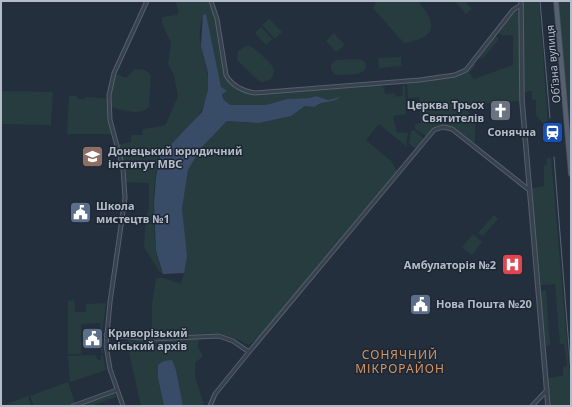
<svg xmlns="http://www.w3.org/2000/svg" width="572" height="407" viewBox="0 0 572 407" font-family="'Noto Sans',sans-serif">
<rect width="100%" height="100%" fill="#242f3e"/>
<path fill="#263c3f" d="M175 1H210C218 24 218 68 232 85 238 91 247 93 255 94L380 85 384 88 385 94 395 93 396 97 403 95 402 85 405 86 406 114 393 116 397 132 408 133 406 146 379 124 366 140 391 161 397 171 274 320 253 342 248 345 239 340 219 333 153 336 132 335 148 332 152 328V304L156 278H164L181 284 184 273 182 209 188 170 201 148 227 121 259 123 291 116 305 106 315 107C323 100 331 105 337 98L328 100 316 96 309 98 287 99 266 105H230L223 99 206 14C189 35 212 67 208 91 204 114 189 127 173 143 169 147 163 151 160 156 152 172 153 231 156 250 157 259 160 266 163 274L159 271 144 247 146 216 149 208V183L125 182 116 145 131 142V135H142L143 129 163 126 166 124 178 96 174 75 168 64 171 43 162 23V17L177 15 179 11Z
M377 1H418C437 24 438 37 404 43L373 8Z
M457 1H465L472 9 466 14 456 2Z
M523 1H539L548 124H543L536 115V100L532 99V91L524 92Z
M556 1H571V174Z
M516 11 520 13V101L468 105 469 118H475V141L472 143 458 131 446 125 433 129 426 136 415 129V124L421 123 419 97 408 98 407 82 456 76 465 72 474 64 476 65 469 73 474 79 513 65V35H505L503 36 498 32 512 13Z
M269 19 282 32 275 39 262 25Z
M261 27 272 39 266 45 255 33Z
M334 33 345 45 336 52 326 41Z
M495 36 499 39 484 57 479 59 478 56Z
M247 45C253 46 269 61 273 67 275 71 273 76 271 79L263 82 259 81 237 60 238 51Z
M401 57V66L379 68 378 58Z
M360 59C363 60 366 62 366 66 366 77 344 74 336 75L331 70V64L336 60Z
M135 69 145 70 151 75 149 107C140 117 121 109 109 107L108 114 112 134H67L69 96H76L78 99H84L86 97 108 99 114 73 126 78Z
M1 91 53 92 51 125 1 124Z
M414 130 424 139 416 148 413 147 409 143 411 131Z
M551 157 571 388V406H551L548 378 563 376V367L567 366 564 344H560L555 284 540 285 531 188 544 186V166L547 164 546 159Z
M494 215 498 219 483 236 478 233Z
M473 234 482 242 472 255 462 247Z
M546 290 550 345 546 346 540 291Z
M74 300 75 312H86V304L106 303 103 326V353H101L100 323 81 324V354H68V301Z
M199 339 198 347 203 356 195 363V376L204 405 207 406H183L176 370 158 365V378L164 406H141L128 348V340L154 342Z
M95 355 98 360H101V356L103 355 106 370 70 382 68 356Z
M68 382 75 403 67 406H34L30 396Z
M113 393H114L116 397 91 406H79Z
M28 396 31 406H2Z"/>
<path fill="#394c67" d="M206 14 221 87 227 91 222 94 223 99 230 105H266L287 99 309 98 316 96 328 100 340 97C331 105 324 99 315 107L305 106 291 116 259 123 227 121 201 148 188 170 182 209 187 256 184 273 163 274 156 251 154 204 156 177 160 156 202 112 208 90V73L201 46 203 15Z
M172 360 176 370 183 406H164L158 378V365L164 361Z"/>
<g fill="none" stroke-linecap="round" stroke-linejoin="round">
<defs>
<path id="minor" d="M211 1 217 19 226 75C232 86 243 91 255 93L420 80 455 75 466 70 513 10 521 5
M106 335 153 339 219 336 233 341 249 352
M73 406 117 390
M123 406 110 369 106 345 110 302 125 198 123 168 110 120 109 95 114 73 147 1
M210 406 215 394 249 352 434 130 443 127 452 129 528 189
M532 406 547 390"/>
<path id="tertiary" d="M521 1 522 101 548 406"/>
<path id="primary" d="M556 1 571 174"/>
</defs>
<use href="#minor" stroke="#565f6c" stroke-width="5"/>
<use href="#tertiary" stroke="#565f6c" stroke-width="5.5"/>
<use href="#primary" stroke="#414a57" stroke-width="6"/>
<use href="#minor" stroke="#38414e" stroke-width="3"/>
<use href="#tertiary" stroke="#38414e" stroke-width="3.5"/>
<use href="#primary" stroke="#56606e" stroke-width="4.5"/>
<path stroke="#5a6575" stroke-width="1" d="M540 1 550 118
M554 157 571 373"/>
</g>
<defs>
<symbol id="church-square" viewBox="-11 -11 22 22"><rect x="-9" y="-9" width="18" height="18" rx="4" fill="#6b7280" stroke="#1d2633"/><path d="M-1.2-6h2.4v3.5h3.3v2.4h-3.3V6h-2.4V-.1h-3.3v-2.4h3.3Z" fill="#fff"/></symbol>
<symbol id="station-square" viewBox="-11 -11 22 22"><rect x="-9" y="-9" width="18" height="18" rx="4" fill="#1a4fb4" stroke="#1d2633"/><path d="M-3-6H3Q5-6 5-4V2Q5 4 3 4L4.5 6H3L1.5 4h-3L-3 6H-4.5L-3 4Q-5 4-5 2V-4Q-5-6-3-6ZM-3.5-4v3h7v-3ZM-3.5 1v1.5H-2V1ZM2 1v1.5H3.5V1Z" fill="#fff"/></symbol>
<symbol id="university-square" viewBox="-11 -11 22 22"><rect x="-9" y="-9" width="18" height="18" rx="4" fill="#8d6e63" stroke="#1d2633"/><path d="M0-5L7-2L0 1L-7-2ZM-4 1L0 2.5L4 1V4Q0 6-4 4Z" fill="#fff"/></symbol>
<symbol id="civic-square" viewBox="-11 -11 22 22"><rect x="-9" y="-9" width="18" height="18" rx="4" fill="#5c6f8a" stroke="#1d2633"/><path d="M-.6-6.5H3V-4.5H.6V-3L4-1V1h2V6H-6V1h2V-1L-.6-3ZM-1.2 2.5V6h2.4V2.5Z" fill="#fff"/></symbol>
<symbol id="hospital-square" viewBox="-11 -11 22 22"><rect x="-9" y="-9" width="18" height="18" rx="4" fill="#e0444e" stroke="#1d2633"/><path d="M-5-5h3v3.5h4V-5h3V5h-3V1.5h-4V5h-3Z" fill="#fff"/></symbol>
</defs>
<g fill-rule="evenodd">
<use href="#church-square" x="488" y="98" width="25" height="25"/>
<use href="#station-square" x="540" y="120" width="25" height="25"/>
<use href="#university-square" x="80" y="144" width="25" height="25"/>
<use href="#civic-square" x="68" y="200" width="25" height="25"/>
<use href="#hospital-square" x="500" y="252" width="25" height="25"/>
<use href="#civic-square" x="408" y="292" width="25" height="25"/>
<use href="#civic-square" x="80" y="326" width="25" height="25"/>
</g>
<g text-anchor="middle" stroke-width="3" stroke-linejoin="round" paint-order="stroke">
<g font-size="11" fill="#b4bcc9" stroke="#1d2633">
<text transform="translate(553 64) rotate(-95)" y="4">Обʼїзна вулиця</text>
</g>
<g font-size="11" font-weight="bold" fill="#b4bcc9" stroke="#1d2633" text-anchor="start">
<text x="484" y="109" text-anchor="end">Церква Трьох<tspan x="484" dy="13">Святителів</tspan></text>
<text x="536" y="136" text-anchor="end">Сонячна</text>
<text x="108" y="155">Донецький юридичний<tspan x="108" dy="13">інститут МВС</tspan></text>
<text x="96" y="210">Школа<tspan x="96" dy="13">мистецтв №1</tspan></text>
<text x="496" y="269" text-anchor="end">Амбулаторія №2</text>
<text x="436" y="308">Нова Пошта №20</text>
<text x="108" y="337">Криворізький<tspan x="108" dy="13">міський архів</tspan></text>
</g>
<g font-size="12" letter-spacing="1" fill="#d59563" stroke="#1d2633">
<text x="400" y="359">СОНЯЧНИЙ<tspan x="400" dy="14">МІКРОРАЙОН</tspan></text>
</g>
</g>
<rect width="572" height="407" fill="none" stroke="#b4bcc9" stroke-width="4"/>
</svg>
